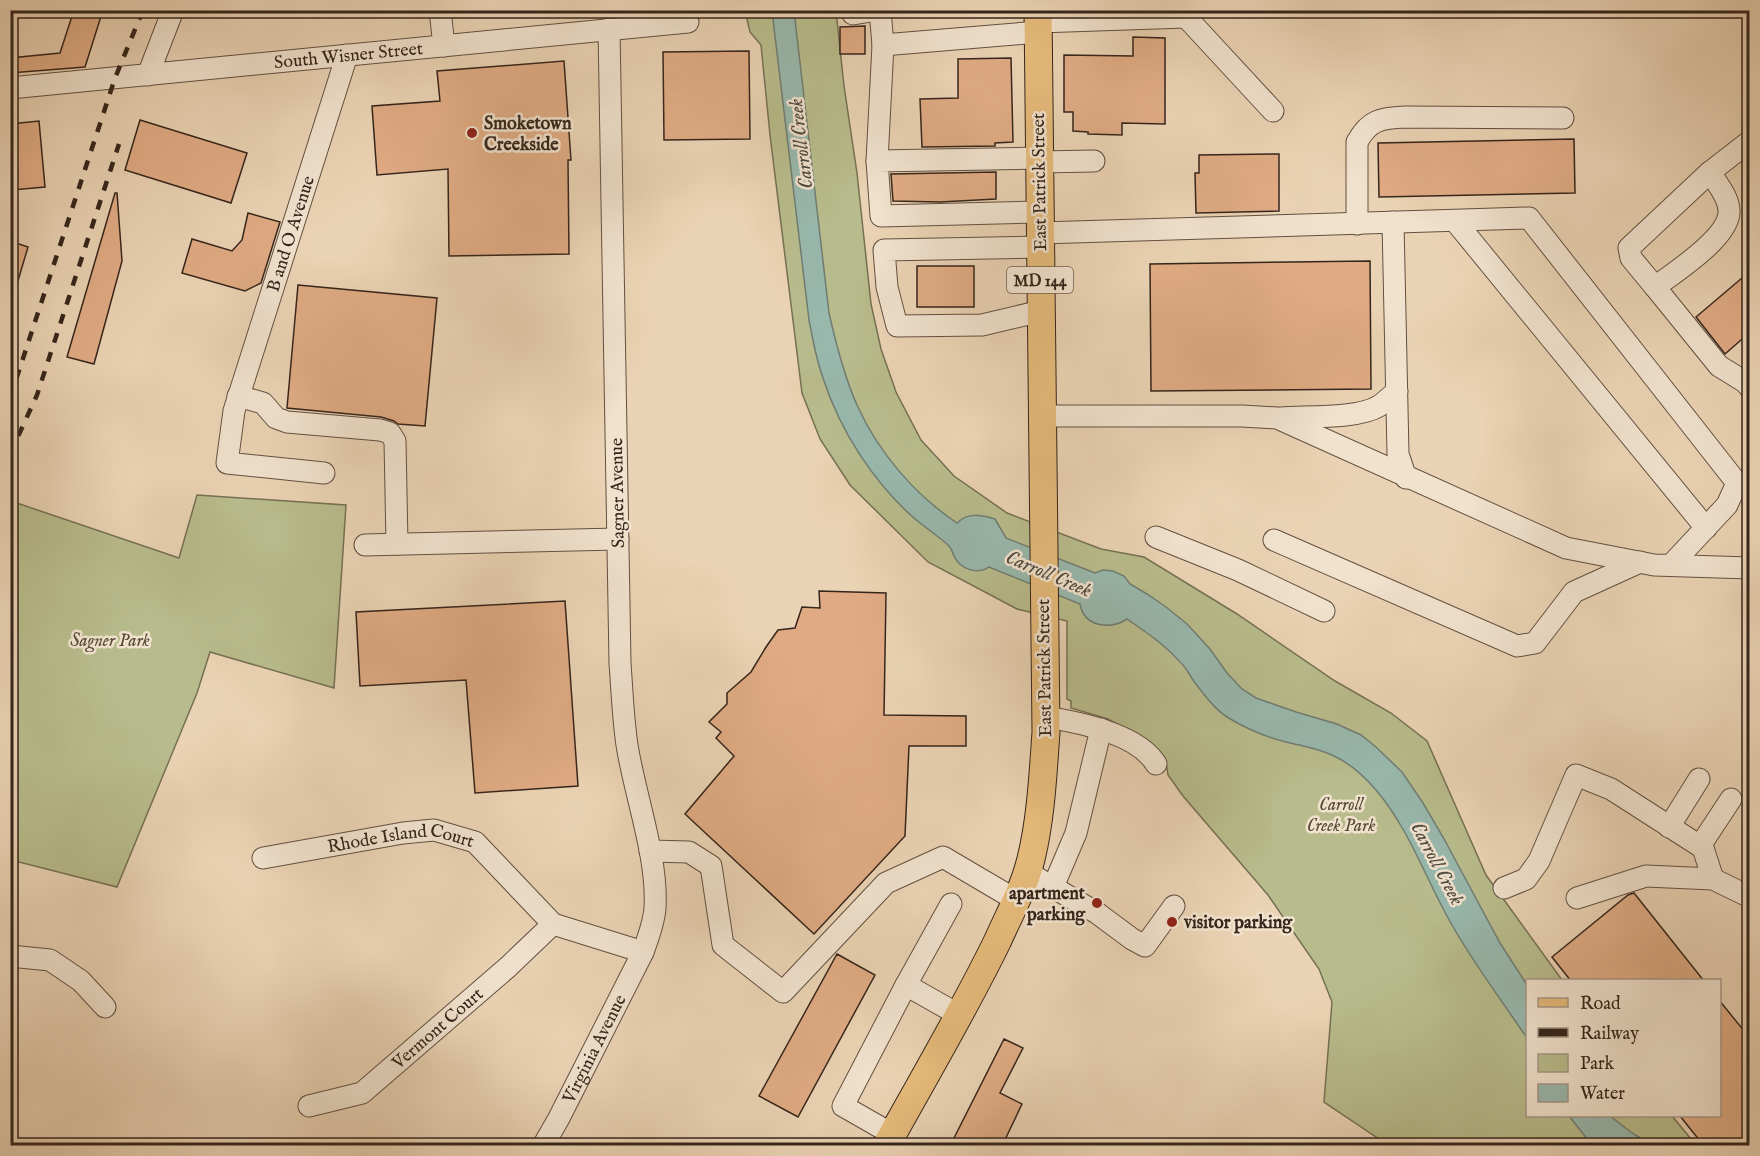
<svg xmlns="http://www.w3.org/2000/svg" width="1760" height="1156" viewBox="0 0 1760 1156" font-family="'IM FELL English',serif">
<rect width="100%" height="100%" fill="#ead3b4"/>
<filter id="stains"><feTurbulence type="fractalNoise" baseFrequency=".00333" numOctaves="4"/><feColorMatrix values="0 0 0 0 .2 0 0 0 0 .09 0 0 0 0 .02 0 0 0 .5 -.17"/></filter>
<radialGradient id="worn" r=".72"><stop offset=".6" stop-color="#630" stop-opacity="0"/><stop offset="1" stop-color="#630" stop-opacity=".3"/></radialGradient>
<path fill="#b8bc8c" stroke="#767054" stroke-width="1.5" d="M745 11H836L844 86 857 173 871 304 881 349 896 392 921 440 954 476 1007 513 1101 549 1144 557 1237 614 1335 681 1391 713 1427 741 1486 875 1562 980H1528V1116H1672L1696 1145H1388L1324 1102 1332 1002 1319 969 1268 895 1183 796 1168 775 1166 762 1145 739 1108 719 1071 708V701L1067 699V621L1017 609 928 562 850 485 820 439 802 393 770 135 761 45 750 32Z
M197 495 346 505 334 688 210 652 197 693 117 887 11 860V501L179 558Z"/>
<path fill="#98b8ad" stroke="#707d73" stroke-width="1.5" d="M772 11H794L829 313C836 344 844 376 857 405 878 452 915 495 957 523 968 512 981 515 995 519L1006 538 1095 573 1103 570 1113 571 1124 576 1130 584 1147 594 1166 607 1187 624 1210 649 1227 673 1242 689 1256 698 1296 712 1337 724 1361 735 1376 747 1402 772 1423 803 1443 837 1500 943 1527 985V1038C1502 1001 1474 964 1452 925 1426 880 1410 830 1376 790 1365 777 1349 763 1334 756 1318 748 1302 746 1286 742 1266 737 1245 728 1227 717 1216 710 1204 695 1196 684 1190 677 1187 668 1180 662 1165 645 1146 632 1127 619 1110 630 1084 627 1080 604L989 567C977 575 960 569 954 556 952 552 952 548 948 545 938 536 926 528 915 519 874 483 840 431 823 378 816 359 813 340 809 320Z
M1569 1116H1610L1632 1133 1652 1145H1596L1588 1140Z"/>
<path fill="#e0ab84" stroke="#35251b" stroke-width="1.5" d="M74 10H103L85 67 10 73V58L60 53Z
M865 26V54H840V27Z
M1133 37 1165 38V124L1122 123V135L1088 134V132L1073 131V112H1064V55L1133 56Z
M749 51 750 139 664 140 663 52Z
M1011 58 1013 142 995 143V146L922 147 920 99 958 98V59Z
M564 61 571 160H568L569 254 449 256 448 169 377 175 372 106 440 101 437 71Z
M140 120 247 153 231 203 125 170Z
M39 121 45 187 12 190 10 124Z
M1574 139 1575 193 1379 197 1378 143Z
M1279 154V211L1196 213 1195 173H1199V155Z
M996 172V199L940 202 893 201 891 174Z
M115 193H117L122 261 94 364 67 357Z
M248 213 280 222 261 283 245 291 182 273 192 239 232 251 242 240Z
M10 241 28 247 14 294 10 293Z
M1370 261 1371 389 1151 391 1150 264Z
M917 266H974V307H917Z
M1749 272V333L1725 354 1696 317Z
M298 285 437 298 425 426 398 424 394 421 381 417 287 408Z
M819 591 886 593 884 715 966 716V746H909L905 836 814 934 685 814 734 756 716 738 721 732 709 722 727 704V693L751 672 766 647 778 630 795 628 802 607 820 608Z
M565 601 578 786 475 793 466 680 360 686 356 612Z
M1634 893 1704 981H1571L1552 957 1628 895Z
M837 954 875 975 798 1117 759 1096Z
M1719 1000 1749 1037V1146H1704L1680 1116H1719Z
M1004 1039 1023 1048 1000 1093 1022 1104 1002 1146H950Z"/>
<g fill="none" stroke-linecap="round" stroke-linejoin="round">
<defs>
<g id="minor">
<path d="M440 10 444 46"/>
<path d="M880 10 883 45 1038 32"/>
<path d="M853 14 877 10"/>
<path d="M1038 22 1186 17 1273 111"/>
<path d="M148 75 173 10"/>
<path id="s1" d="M10 88 688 22"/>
<path d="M1039 158 877 161 881 216 1040 212"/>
<path d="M877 161 883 45"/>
<path d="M1039 162 1094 161"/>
<path d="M1710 172C1717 184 1729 197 1729 211 1730 237 1675 272 1655 287L1719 366 1745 382 1750 388"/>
<path d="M1455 221 1706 528"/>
<path d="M1393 222 1398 454 1406 478"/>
<path d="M1357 224V142C1369 120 1381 118 1405 117L1563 118"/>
<path d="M1040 233 1529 218 1737 483 1727 505 1671 565"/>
<path d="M1040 247 884 250 887 287 897 326 982 325 1041 311"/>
<path d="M1655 287 1631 258 1629 248 1710 172 1750 141"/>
<path d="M238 396 263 403 276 418 287 422 380 430 390 433 395 441 397 544"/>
<path d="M1042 416H1242L1277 418 1566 548 1654 565 1750 568"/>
<path d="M1281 418C1306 416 1358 419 1379 406 1385 402 1391 396 1397 391"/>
<path id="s2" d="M324 473 227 463 234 411 347 55"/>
<path d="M1156 537 1238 570 1324 611"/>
<path d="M1274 540 1517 646 1535 643 1574 592 1640 562"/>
<path d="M365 545 618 539"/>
<path d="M1046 717C1078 722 1138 734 1156 764"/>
<path d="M1669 827 1699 779"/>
<path d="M1700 846 1731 799"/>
<path d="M650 851 689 852 711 866 723 945 783 992 886 883 943 857 1016 900"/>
<path id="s3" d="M263 858 403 833 434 830 475 842 553 924 643 952"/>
<path d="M1027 872 1097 913 1132 939 1145 946 1174 906"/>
<path d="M1053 887 1076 833 1101 729"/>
<path d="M1504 888 1526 879 1539 861 1576 775 1611 789 1703 848 1713 879"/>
<path d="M1577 898 1646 876 1713 879 1750 897"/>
<path d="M951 904 906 985 959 1015"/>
<path d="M10 956 50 960 81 981 105 1007"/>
<path id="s4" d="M309 1106 362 1093 508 967 553 924"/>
<path d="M892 1134 843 1106 906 985"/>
<path id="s5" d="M543 1146 559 1118 643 952C648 938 654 923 655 908 658 857 635 796 627 745 623 718 622 690 620 663L609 29"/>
</g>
<path id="major" d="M886 1146C924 1077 964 1010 998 940 1010 913 1024 888 1031 859 1041 818 1043 774 1046 732L1038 10"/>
</defs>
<use href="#minor" stroke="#625041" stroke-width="23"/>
<use href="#major" stroke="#35251b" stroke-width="29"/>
<use href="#minor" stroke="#f1e2ce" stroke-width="21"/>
<use href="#major" stroke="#e5ba7a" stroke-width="27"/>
<path stroke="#35251b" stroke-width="4.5" stroke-dasharray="10 10" stroke-linecap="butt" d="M10 398 115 78 143 10
M10 454 37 395 119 144"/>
</g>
<g fill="#8f2418" stroke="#f1e2ce" stroke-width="2">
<circle cx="472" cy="133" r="6"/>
<circle cx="1097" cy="903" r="6"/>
<circle cx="1172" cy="922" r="6"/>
</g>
<g text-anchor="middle" stroke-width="5" stroke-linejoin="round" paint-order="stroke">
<rect fill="#f1e2ce" stroke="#6d5e51" stroke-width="1.5" x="1007" y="267" width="66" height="26" rx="4.5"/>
<g font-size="16" font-weight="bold" fill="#35251b">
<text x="1040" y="286">MD 144</text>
</g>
<g font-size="18" fill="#35251b" stroke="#f1e2ce">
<text dy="6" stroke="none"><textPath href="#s1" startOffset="340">South Wisner Street</textPath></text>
<text transform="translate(1039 182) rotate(-91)" y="6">East Patrick Street</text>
<text dy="6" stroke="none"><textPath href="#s2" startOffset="336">B and O Avenue</textPath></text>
<text transform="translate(617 493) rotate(-91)" y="6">Sagner Avenue</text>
<text transform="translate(1044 668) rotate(-91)" y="6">East Patrick Street</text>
<text dy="6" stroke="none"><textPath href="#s3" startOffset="140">Rhode Island Court</textPath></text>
<text dy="6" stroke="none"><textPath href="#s4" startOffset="154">Vermont Court</textPath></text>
<text dy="6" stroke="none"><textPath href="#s5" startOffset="110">Virginia Avenue</textPath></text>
</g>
<g font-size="18" font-weight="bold" fill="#35251b" stroke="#f1e2ce" text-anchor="start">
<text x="484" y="129">Smoketown<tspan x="484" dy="21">Creekside</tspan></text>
<text x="1085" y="899" text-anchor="end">apartment<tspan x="1085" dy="21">parking</tspan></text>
<text x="1184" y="928">visitor parking</text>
</g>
<g font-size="18" font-style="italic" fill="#564b37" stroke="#f1e2ce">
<text x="110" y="646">Sagner Park</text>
<text x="1341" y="810">Carroll<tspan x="1341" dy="21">Creek Park</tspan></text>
</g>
<g font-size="20" font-style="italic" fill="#4e4a40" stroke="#f1e2ce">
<text transform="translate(800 144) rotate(-97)" y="7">Carroll Creek</text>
<text transform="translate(1049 573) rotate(23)" y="7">Carroll Creek</text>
<text transform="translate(1438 863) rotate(62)" y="7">Carroll Creek</text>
</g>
</g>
<rect width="1760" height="1156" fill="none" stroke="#ead3b4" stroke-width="36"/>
<rect x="12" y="12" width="1736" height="1132" fill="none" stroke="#35251b" stroke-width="3"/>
<rect x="18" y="18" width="1724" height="1120" fill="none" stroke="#35251b" stroke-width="1.5"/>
<rect x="1526" y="979" width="195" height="138" fill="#f1e2ce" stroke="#a69686" stroke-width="1.5"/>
<rect x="1538" y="998" width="30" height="9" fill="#e5ba7a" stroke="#a69686" stroke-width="1.5"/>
<text x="1580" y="1009" font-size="18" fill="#35251b">Road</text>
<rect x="1538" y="1028" width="30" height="9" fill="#35251b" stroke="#a69686" stroke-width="1.5"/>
<text x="1580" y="1039" font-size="18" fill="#35251b">Railway</text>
<rect x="1538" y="1054" width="30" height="18" fill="#b8bc8c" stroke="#a69686" stroke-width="1.5"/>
<text x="1580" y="1069" font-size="18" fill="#35251b">Park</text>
<rect x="1538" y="1084" width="30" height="18" fill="#98b8ad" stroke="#a69686" stroke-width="1.5"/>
<text x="1580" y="1099" font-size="18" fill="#35251b">Water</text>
<rect width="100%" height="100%" filter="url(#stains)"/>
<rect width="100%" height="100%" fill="url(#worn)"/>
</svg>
